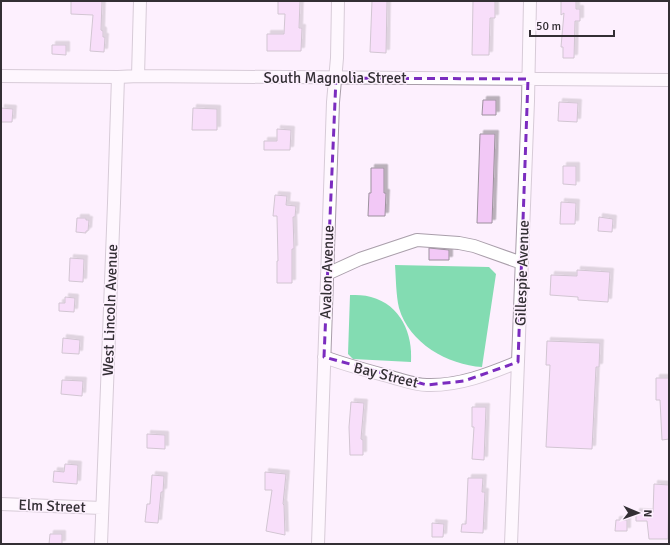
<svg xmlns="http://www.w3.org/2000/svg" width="670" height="545" viewBox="0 0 670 545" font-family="Signika,sans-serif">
<defs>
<filter id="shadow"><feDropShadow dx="3.5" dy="-3.5" stdDeviation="0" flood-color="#0004"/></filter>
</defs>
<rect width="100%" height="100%" fill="#fdf0fe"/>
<path fill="#83dcb2" d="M395 265 489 267 496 274 482 367C448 365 409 343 399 308 396 295 396 279 395 265Z
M350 295C357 295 364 295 371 297 401 305 413 334 411 362L353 359 348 354Z"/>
<path fill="#f2c8f6" stroke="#9d919e" filter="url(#shadow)" d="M71 1H102L101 30 103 31V37H105L104 52 90 51 93 15 71 14Z
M278 1H300L299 28H302L301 51H267V34H284L285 14H278Z
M372 1H387L386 53 370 52Z
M473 1H495V18H490L489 55H472Z
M561 1H576V9H580V21H575L574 58H563V47H561L564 13 561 15Z
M52 45H66V55L52 54Z
M483 100H496V115H482Z
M559 102 578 103 577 122 558 121Z
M1 108 13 109 12 122H1Z
M193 108 217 109V130H192Z
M277 129 291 130 290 150H264V141H277Z
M480 134H495L492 223H477Z
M563 166H576V185L563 184Z
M371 168H384V193H386L385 216H368L369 193H371Z
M275 195 287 196 286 205 296 206 295 217H293L294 249H292V283H277V261H278L277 216H273Z
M561 202 576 203 575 224H560Z
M599 217 613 219 612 232 598 231Z
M77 218H86V220H89L88 231H86V233L76 232Z
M429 248 449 250V260H429Z
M70 258 84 259 83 282 69 281Z
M577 270 610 272 608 302 578 300V297L550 295 551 275 577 276Z
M65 297 75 298 74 312 59 311V303H65Z
M63 338 80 340 79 354 62 353Z
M547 341 600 343 599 367H596L592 449 546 447 550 365H546Z
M656 378H669V439L662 440 660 400H656Z
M62 380 83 381 82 396 61 394Z
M351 402 364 403 361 439 363 440V455H350L349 427Z
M472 407H486L484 460 472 459 474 427H472Z
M147 434 165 435V449L147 448Z
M65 464 78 465 77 484 53 482 54 471 64 472Z
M265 472 286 474 283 504 284 505 285 535 266 531 272 490H265Z
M152 475 164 476 163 492H161L158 523 145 522 147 504H150Z
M468 478H483L482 492H485L483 533 461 532 462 524H466Z
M654 484 669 485 668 539H649L647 521H636V512L653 513Z
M616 520H627V531H615Z
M432 523 444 524 443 537H432Z
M50 534H62V544H49Z"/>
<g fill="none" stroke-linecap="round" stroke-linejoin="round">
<defs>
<path id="minor" d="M1 76 118 77 138 76 669 80
M138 76 140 1
M327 274 360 259 417 240 459 243 474 246 522 263
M324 357C346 365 369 371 391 377 403 380 415 385 427 385 459 386 489 374 518 362
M1 504 102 508
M101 544 114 203 118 77
M318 544 333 102 337 58 338 1
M511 544 528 101 530 1"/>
</defs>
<use href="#minor" stroke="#a99eaa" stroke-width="14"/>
<use href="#minor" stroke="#fff" stroke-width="12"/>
</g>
<path d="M0 0H670V545H0ZM336 78 528 79 518 362 464 381 427 385 324 357Z" fill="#fdf0fe" fill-opacity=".55" fill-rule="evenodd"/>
<path fill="none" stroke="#7b2cbf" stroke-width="3" stroke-dasharray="8 5" stroke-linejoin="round" d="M336 78 528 79 518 362 464 381 427 385 324 357Z"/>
<g text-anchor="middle" stroke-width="3" stroke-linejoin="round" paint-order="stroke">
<g font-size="15" fill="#332f34" stroke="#fdf0fe">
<text x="335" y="83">South Magnolia Street</text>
<text transform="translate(327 272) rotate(-88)" y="5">Avalon Avenue</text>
<text transform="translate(522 273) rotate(-88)" y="5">Gillespie Avenue</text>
<text transform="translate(110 310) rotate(-88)" y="5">West Lincoln Avenue</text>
<text transform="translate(386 375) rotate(14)" y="5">Bay Street</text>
<text transform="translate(52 506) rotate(2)" y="5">Elm Street</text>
</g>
</g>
<rect width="670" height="545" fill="none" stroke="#332f34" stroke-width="4"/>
<g transform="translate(638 513) rotate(92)" stroke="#fdf0fe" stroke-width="3" paint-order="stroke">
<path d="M0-3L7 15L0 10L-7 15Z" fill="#332f34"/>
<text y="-6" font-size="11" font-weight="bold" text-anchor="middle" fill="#332f34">N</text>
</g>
<path d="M530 30v6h84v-6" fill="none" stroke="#332f34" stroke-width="2"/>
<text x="536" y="30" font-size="12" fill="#332f34" stroke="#fdf0fe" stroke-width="3" paint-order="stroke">50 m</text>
</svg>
